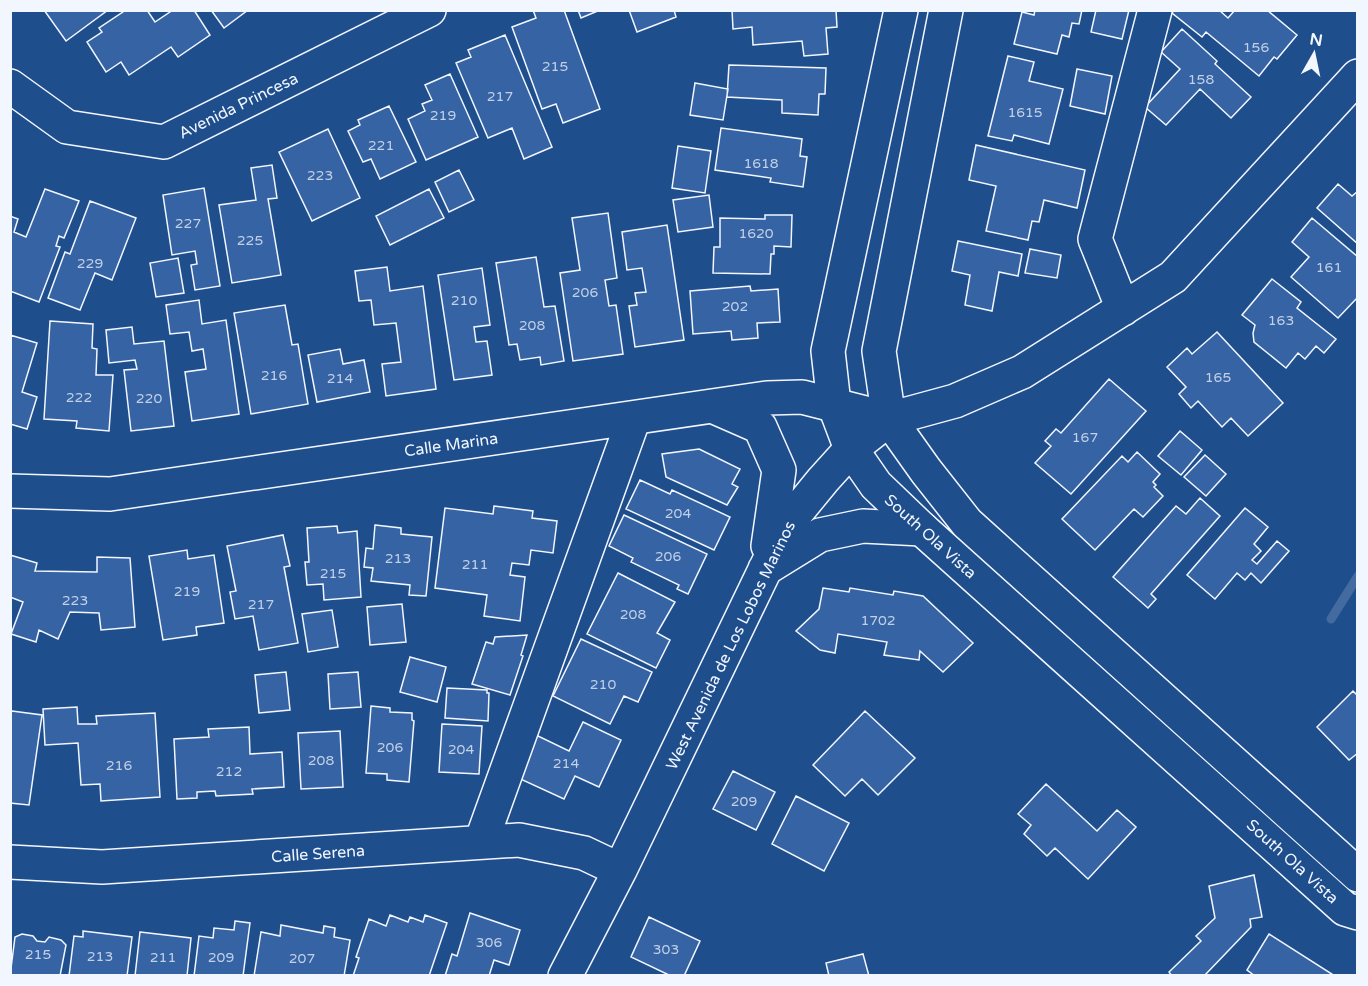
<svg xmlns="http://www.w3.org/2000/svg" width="1368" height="986" viewBox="0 0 1368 986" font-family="'Varela Round',sans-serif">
<rect width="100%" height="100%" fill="#1f4e8c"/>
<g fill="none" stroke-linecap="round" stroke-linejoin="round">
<path stroke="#446ba0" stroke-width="9" d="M1331 619 1358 576"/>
</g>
<path fill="#3563a3" stroke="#f2f6ff" stroke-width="1.5" d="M44 10H108L66 41Z
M126 10H147L155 22 173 10H194L210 35 178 57 171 47 129 75 121 62 106 72 87 42 102 32 99 28Z
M211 10H248L224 28Z
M533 10H564L600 109 563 123 556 104 542 109 512 27 536 18Z
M578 10H600L581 18Z
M629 10H674L676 17 637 32Z
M732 10H836L837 27 826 28 828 54 804 56 802 41 753 45 752 27 733 29Z
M1035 10H1082L1079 24 1072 23 1069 37 1062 35 1057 54 1014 44 1022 12 1034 15Z
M1096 10H1129L1122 39 1091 32Z
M1174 10H1219L1228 18 1235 10H1267L1297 35 1277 59 1274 57 1259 76 1206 32 1202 37 1172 13Z
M1182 29 1217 61 1215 64 1251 97 1231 118 1200 89 1166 125 1145 107 1180 69 1161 52Z
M505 35 552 147 524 159 512 128 488 138 456 63 471 57 468 50Z
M1008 56 1034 62 1029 81 1063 89 1049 144 1014 135 1012 141 988 136Z
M729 65 826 68 825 94H819L818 115 782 113V100L727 97Z
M1077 69 1112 76 1105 114 1070 106Z
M450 74 478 137 426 160 408 119 425 111 422 104 432 100 425 85Z
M695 83 728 89 723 120 690 115Z
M389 106 416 162 380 179 371 159 363 162 348 131 360 125 358 120Z
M721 128 802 139 800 156 807 157 803 187 770 182 771 178 715 170Z
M328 129 360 198 312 221 279 152Z
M976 145 1085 170 1077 208 1044 200 1039 222 1032 221 1028 240 986 231 996 186 969 180Z
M678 146 711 151 705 193 672 188Z
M272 165 277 198 268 199 281 275 232 283 219 205 256 200 251 168Z
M459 170 474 200 449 212 435 182Z
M1338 184 1352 196 1358 191V244L1317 208Z
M204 188 220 286 195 290 191 265 197 264 195 251 172 255 163 195Z
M45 189 79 201 64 238 59 236 56 246 60 247 39 302 10 291V216L18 219 14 232 26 237Z
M429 189 444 218 390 245 376 216Z
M709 195 713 227 678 232 673 200Z
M90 201 136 218 112 280 95 273 80 310 48 298 65 252 70 254Z
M608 213 617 278 605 280 609 306 616 305 623 354 573 361 560 273 580 270 572 218Z
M765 215H792L791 247 774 246V254H771L770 274 713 273 714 247H720V218L765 219Z
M1312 218 1358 257V297L1338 318 1291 277 1309 257 1292 242Z
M667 225 684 340 635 347 629 306 637 305 635 293 646 292 642 268 627 270 622 232Z
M958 241 1022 254 1018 276 999 272 992 311 965 305 970 275 952 271Z
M1030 249 1061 255 1057 278 1025 273Z
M536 257 544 307 555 306 564 361 541 365 540 357 520 360 517 344 509 345 496 263Z
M178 258 184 293 156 297 150 263Z
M387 267 390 291 423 286 436 389 386 396 382 364 401 362 396 323 374 325 371 300 359 301 355 271Z
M482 268 490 325 474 327 476 342 487 341 492 375 454 380 438 275Z
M1272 279 1301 302 1297 308 1336 339 1324 353 1316 346 1305 359 1298 353 1286 368 1254 342 1253 333 1255 325 1242 315Z
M750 286 751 291 778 289 780 322 757 323 758 338 732 340 731 331 693 334 690 291Z
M199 300 202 324 226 320 239 414 192 421 185 372 206 369 203 349 192 351 189 332 170 334 166 305Z
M285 305 292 345 298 344 308 404 251 414 234 313Z
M50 321 93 324 92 348 97 349 96 375H113L109 431 76 428 77 421 44 419Z
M132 327 134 344 164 341 174 426 131 431 124 370 137 369 135 360 109 363 106 330Z
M1217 332 1283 403 1248 436 1231 418 1222 427 1198 401 1191 408 1179 394 1186 387 1167 367 1187 348 1192 354Z
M10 335 37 343 22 392 37 397 27 429 10 424Z
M340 349 343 364 364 360 370 392 317 402 308 355Z
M1109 379 1146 411 1071 494 1035 463 1051 446 1045 441 1056 429 1061 433Z
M1180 431 1202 450 1181 475 1158 456Z
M699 449 740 469 732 484 738 487 727 505 666 477 662 454Z
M1137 452 1160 474 1153 482 1156 485 1154 487 1163 496 1143 517 1134 509 1095 550 1062 519 1122 456 1128 462Z
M1205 455 1226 474 1206 496 1184 477Z
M640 480 670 494 672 490 730 517 714 550 626 509Z
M1200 498 1220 516 1151 594 1156 599 1148 608 1113 577 1176 506 1186 514Z
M494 506 533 511 532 518 557 521 553 553 531 550 529 565 512 563 510 575 525 577 520 621 484 616 487 595 435 588 445 508 493 514Z
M1245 508 1268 527 1254 544 1261 551 1252 560 1257 564 1277 541 1289 551 1261 583 1251 573 1245 580 1237 573 1215 599 1187 575Z
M624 515 707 554 688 594 677 589 679 585 631 562 633 558 609 546Z
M375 525 401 528V534L432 537 426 596 409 595 410 585 371 581 373 568 364 567 366 548 373 549Z
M337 526 338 533 357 531 361 597 324 600 323 584 307 585 305 562H309L307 528Z
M283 535 290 566 284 567 298 643 259 650 253 616 235 619 230 592 236 591 227 546Z
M187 550 188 559 214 555 224 623 196 627 197 635 163 640 149 556Z
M10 555 37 563 35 571 97 572V557L130 558 135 627 101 630 99 613 70 612 58 639 39 630 36 642 11 634 23 602 10 597Z
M618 573 675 602 657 633 670 640 656 668 587 634Z
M823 588 849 592 850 588 893 595 894 591 923 596 973 643 943 672 920 651 919 660 884 655 887 642 838 634 835 653 820 650 796 631 819 609Z
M402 604 406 642 370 645 367 607Z
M332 610 338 647 308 652 302 614Z
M527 635 521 655 523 656 510 695 472 684 486 642 493 644 495 637Z
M581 639 652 672 638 702 624 696 610 724 553 696Z
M410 657 446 667 437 702 400 692Z
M286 672 290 710 259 713 255 675Z
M358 672 361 707 330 709 328 674Z
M447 688 487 690V693H489L488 721 445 718Z
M1353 691 1358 696V753L1349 760 1317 727Z
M371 706 390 708V712L412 713V720L414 721 409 782 387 780V774L366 773Z
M77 707 78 724H97L96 716 155 713 160 797 101 801 100 784 81 785 78 743 45 745 43 709Z
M12 711 42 715 29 805 10 803V714Z
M865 711 915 758 878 795 862 779 845 796 813 765Z
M583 722 621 740 599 787 575 776 564 799 516 777 536 735 569 751Z
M442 724 482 726 479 774 439 772Z
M249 727 250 754 282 752 284 787 252 789 253 794 216 796 215 791 197 792V798L177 799 174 739 209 737 208 729Z
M340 731 343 787 301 789 298 733Z
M733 771 775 792 756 830 713 809Z
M1046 784 1097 831 1117 810 1136 827 1088 879 1055 848 1047 856 1024 834 1031 825 1018 814Z
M796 796 849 823 824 871 772 844Z
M1254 875 1262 917 1250 919 1251 927 1204 976H1172L1169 972 1201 941 1196 936 1215 918 1209 886Z
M470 913 520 930 509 965 494 960 489 976H445L452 954 457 956Z
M390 915 408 922 410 917 423 922 425 915 447 923 429 976H353L359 958 356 957 369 919 386 926Z
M649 917 700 941 684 976H671L631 957Z
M235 921 250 923 243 976H194L199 936 213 938 214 928 234 930Z
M281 925 323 933 324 926 335 928 334 937 350 940 344 976H254L261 932 280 936Z
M83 931 132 937 127 976H69L74 936 83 937Z
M140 932 191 938 187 976H135Z
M22 934 33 936 37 941 45 942 49 937 61 940 66 945 60 976H10L15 937Z
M1269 934 1335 976H1255L1247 970Z
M863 954 869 976H829L826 963Z"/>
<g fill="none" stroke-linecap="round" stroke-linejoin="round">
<defs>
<path id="minor" d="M10 86 67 127 164 142 429 10
M1123 309 1095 239 1155 10
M712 406 760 427 779 470 768 546
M10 491 110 494 767 398 802 397 889 419
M765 569 820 535 863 526 922 529
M481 842 634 418
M10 862 102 867 519 840 584 853 620 870
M565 976 620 870 787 524 823 480 851 449 889 419 955 401 1022 372 1173 277 1358 76"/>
<path id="major" d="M901 10 828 351 834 404 851 449 876 485 922 529 1345 909 1358 913
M946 10 879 351 889 419 926 471 967 523 1358 875"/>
</defs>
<use href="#minor" stroke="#f2f6ff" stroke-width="36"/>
<use href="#major" stroke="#f2f6ff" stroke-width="36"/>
<use href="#minor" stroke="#1f4e8c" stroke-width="33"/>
<use href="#major" stroke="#1f4e8c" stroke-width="33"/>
</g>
<g text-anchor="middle" stroke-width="4.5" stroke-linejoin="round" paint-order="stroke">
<g font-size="14" fill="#c3d1e8">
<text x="1256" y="52">156</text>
<text x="555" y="71">215</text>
<text x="1201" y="84">158</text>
<text x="500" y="101">217</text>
<text x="1025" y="117">1615</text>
<text x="443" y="120">219</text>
<text x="381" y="150">221</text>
<text x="761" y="168">1618</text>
<text x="320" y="180">223</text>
<text x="188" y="228">227</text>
<text x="756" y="238">1620</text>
<text x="250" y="245">225</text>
<text x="90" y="268">229</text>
<text x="1329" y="272">161</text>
<text x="585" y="297">206</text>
<text x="464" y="305">210</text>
<text x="735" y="311">202</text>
<text x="1281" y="325">163</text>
<text x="532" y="330">208</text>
<text x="274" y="380">216</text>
<text x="1218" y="382">165</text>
<text x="340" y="383">214</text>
<text x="79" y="402">222</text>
<text x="149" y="403">220</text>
<text x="1085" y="442">167</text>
<text x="678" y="518">204</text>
<text x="668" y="561">206</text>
<text x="398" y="563">213</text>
<text x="475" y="569">211</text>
<text x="333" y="578">215</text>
<text x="187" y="596">219</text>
<text x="75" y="605">223</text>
<text x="261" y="609">217</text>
<text x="633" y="619">208</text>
<text x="878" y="625">1702</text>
<text x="603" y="689">210</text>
<text x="390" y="752">206</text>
<text x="461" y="754">204</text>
<text x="321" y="765">208</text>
<text x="566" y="768">214</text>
<text x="119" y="770">216</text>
<text x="229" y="776">212</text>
<text x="744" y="806">209</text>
<text x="489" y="947">306</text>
<text x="666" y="954">303</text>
<text x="38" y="959">215</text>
<text x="100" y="961">213</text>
<text x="163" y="962">211</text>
<text x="221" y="962">209</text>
<text x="302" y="963">207</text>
</g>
<g font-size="16" fill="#f2f6ff" stroke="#1f4e8c">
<text transform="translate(238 105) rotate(-26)" y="6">Avenida Princesa</text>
<text transform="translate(451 444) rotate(-8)" y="6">Calle Marina</text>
<text transform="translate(931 536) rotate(42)" y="6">South Ola Vista</text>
<text transform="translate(730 645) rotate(-64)" y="6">West Avenida de Los Lobos Marinos</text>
<text transform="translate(318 853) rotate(-4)" y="6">Calle Serena</text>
<text transform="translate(1293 861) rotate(42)" y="6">South Ola Vista</text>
</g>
</g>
<rect width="1368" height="986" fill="none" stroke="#f2f6ff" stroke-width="24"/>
<g transform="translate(1314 54) rotate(9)" stroke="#1f4e8c" stroke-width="4.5" paint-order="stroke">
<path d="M0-4.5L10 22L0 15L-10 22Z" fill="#f2f6ff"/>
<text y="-9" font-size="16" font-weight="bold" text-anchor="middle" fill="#f2f6ff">N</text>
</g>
</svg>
